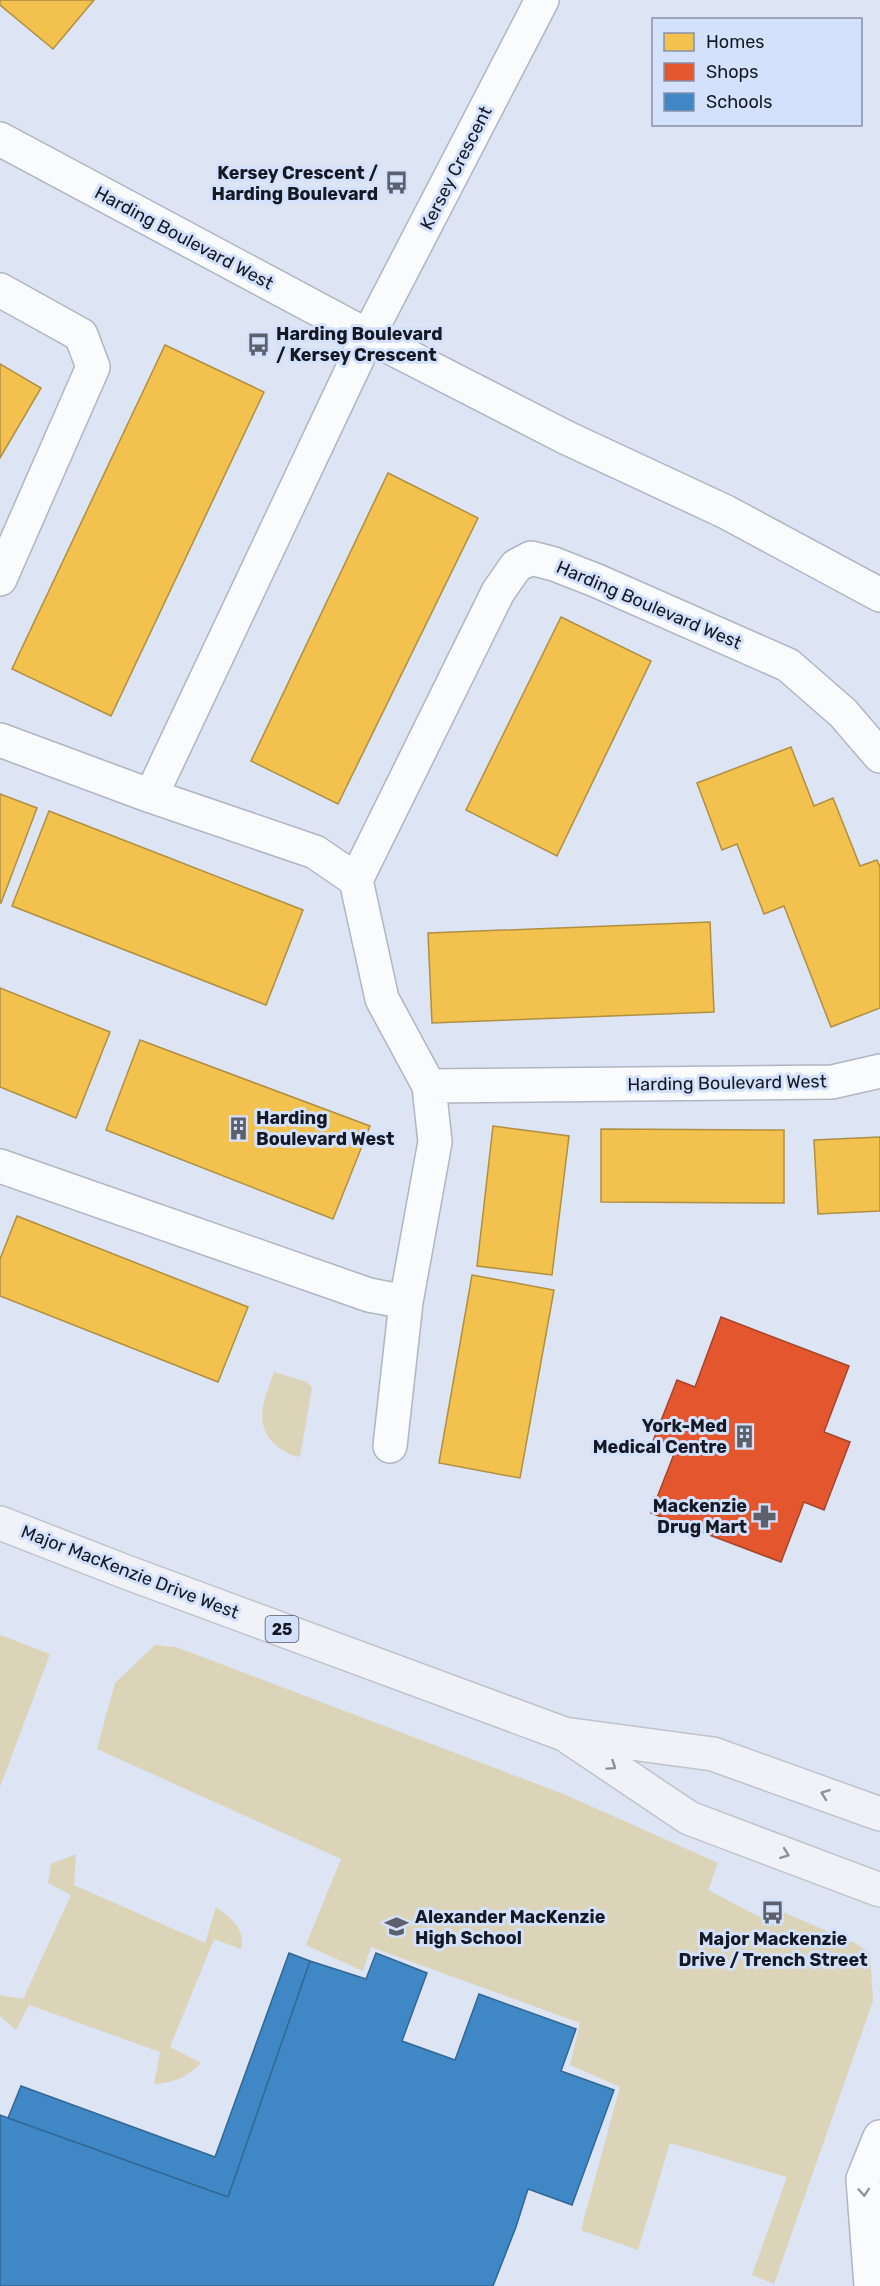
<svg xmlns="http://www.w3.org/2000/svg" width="880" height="2286" viewBox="0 0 880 2286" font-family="Rubik,sans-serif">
<rect width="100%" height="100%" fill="#dde4f4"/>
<path fill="#dbd4b8" d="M274 1372 307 1382 312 1388 300 1457C290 1455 286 1453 278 1447 251 1425 265 1399 274 1372Z
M0 1635 50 1654 0 1787Z
M155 1645 176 1647 566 1795 718 1863 708 1890 773 1924 778 1910 855 1943 870 1953 873 2001 774 2284 752 2275 787 2177 670 2143 638 2250 581 2230 620 2087 570 2065 580 2023 371 1947 363 1971 306 1945 341 1859 97 1749 115 1683Z
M76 1854 74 1885 205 1943 216 1907C231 1918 246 1929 241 1949L214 1939 170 2047 201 2063C187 2077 174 2083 154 2084L160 2052 29 2005 16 2030 0 2016V1995L23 1999 71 1895 48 1883 51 1864Z"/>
<path fill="#f2c14e" stroke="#b08f41" stroke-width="1.5" d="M0 0H94L53 49 0 5Z
M165 345 264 392 111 716 12 669Z
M0 364 41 388 0 458Z
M388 473 478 518 338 804 251 761Z
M561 617 651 661 557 856 466 810Z
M791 747 814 806 833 798 860 866 877 860 880 867V1008L831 1027 784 906 764 914 737 844 722 850 697 783Z
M0 794 37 808 1 903H0Z
M49 811 303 910 266 1005 12 906Z
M710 922 714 1012 432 1023 428 933Z
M0 988 110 1032 76 1118 0 1087Z
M140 1040 370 1126 333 1219 106 1130Z
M493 1126 569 1136 552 1275 477 1266Z
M601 1129 784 1130V1203L601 1202Z
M880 1137V1211L818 1214 814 1140Z
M17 1216 248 1307 218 1382 0 1296V1259Z
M472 1275 554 1290 520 1478 439 1463Z"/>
<path fill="#e4572e" stroke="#a6442b" stroke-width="1.5" d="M721 1317 849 1366 824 1432 850 1442 824 1510 804 1502 781 1562 651 1513 676 1449 653 1441 677 1380 695 1387Z"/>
<path fill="#3f88c5" stroke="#326794" stroke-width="1.5" d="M289 1953 310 1961 228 2197 8 2118 21 2086 215 2157Z
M376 1953 427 1973 402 2041 455 2060 479 1994 576 2029 561 2071 614 2090 572 2205 528 2189 516 2227 493 2286H0V2115L228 2197 310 1961 366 1979Z"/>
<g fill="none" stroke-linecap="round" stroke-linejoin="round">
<defs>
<path id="minor" d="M0 139 368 336 567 438 726 512 880 595
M0 290 81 335 93 367 0 579
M0 740 151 796 315 852 356 880
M151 796 368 336 542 0
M429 1086 832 1082 880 1071
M0 1166 369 1295 406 1302
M390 1446 406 1302 435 1142 429 1086 382 999 356 880 498 592 516 566 531 558 554 564 595 580 788 665 843 713 880 756
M871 2286 863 2179 880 2137"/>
<path id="major" d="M0 1523 126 1572 564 1734 713 1754 880 1814
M570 1738 689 1818 880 1890"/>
</defs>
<use href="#minor" stroke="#b0b5c1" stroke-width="36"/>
<use href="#major" stroke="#c0c3cb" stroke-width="36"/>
<use href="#minor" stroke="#fafbfd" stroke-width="33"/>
<use href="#major" stroke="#f0f2f7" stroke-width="33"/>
</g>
<defs><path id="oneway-chevron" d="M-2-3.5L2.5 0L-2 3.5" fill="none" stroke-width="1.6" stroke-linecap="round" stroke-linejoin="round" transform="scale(1.5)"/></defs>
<g stroke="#8d9098">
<use href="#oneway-chevron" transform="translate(612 1766) rotate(34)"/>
<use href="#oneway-chevron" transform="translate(825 1794) rotate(-160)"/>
<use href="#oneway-chevron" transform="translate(785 1854) rotate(21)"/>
</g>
<use stroke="#93959b" href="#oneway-chevron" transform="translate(864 2192) rotate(86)"/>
<defs>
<symbol id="bus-bare" viewBox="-9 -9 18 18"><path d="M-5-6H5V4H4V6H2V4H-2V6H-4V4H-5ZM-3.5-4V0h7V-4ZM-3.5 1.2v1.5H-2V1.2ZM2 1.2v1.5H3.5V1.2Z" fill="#5b606c" stroke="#d4e1fd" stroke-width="2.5" paint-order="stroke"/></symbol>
<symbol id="building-bare" viewBox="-9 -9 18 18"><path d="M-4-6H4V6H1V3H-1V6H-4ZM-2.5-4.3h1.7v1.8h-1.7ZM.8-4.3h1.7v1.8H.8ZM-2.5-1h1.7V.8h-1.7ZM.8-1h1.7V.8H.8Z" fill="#5b606c" stroke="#d4e1fd" stroke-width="2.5" paint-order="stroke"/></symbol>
<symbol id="pharmacy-bare" viewBox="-9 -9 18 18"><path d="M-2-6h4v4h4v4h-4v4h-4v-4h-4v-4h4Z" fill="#5b606c" stroke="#d4e1fd" stroke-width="2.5" paint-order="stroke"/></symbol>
<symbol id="school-bare" viewBox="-9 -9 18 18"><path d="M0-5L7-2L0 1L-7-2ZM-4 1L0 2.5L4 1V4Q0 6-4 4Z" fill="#5b606c" stroke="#d4e1fd" stroke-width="2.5" paint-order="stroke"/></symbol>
</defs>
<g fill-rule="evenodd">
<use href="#bus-bare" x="380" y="166" width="33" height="33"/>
<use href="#bus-bare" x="242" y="328" width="33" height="33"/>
<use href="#building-bare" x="222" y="1112" width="33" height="33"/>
<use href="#building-bare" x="728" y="1420" width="33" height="33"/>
<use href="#pharmacy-bare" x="748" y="1500" width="33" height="33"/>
<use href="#bus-bare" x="756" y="1896" width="33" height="33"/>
<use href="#school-bare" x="380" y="1910" width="33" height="33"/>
</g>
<g text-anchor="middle" stroke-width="6" stroke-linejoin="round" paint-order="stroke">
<rect fill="#d4e1fd" stroke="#4e5564" stroke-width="1.5" x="265.5" y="1616" width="33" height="26" rx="4.5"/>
<g font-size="16" font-weight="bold" fill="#151923">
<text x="282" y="1635">25</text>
</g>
<g font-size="18" fill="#151923" stroke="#d4e1fd">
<text transform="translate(456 168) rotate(-63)" y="6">Kersey Crescent</text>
<text transform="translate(184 238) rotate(28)" y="6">Harding Boulevard West</text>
<text transform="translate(649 605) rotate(23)" y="6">Harding Boulevard West</text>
<text transform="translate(727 1083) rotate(-1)" y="6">Harding Boulevard West</text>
<text transform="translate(130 1572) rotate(21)" y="6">Major MacKenzie Drive West</text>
</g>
<g font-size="18" font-weight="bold" fill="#151923" stroke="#d4e1fd" text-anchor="end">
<text x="378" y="179">Kersey Crescent /<tspan x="378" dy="21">Harding Boulevard</tspan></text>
<text x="276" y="340" text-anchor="start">Harding Boulevard<tspan x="276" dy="21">/ Kersey Crescent</tspan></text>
<text x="256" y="1124" text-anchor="start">Harding<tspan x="256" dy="21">Boulevard West</tspan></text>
<text x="727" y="1432">York-Med<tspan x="727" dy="21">Medical Centre</tspan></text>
<text x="747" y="1512">Mackenzie<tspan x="747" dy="21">Drug Mart</tspan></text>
<text x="415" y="1923" text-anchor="start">Alexander MacKenzie<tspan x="415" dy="21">High School</tspan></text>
<text x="773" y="1945" text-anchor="middle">Major Mackenzie<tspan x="773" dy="21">Drive / Trench Street</tspan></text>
</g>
</g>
<rect x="652" y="18" width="210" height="108" fill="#d4e1fd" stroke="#8891a6" stroke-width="1.5"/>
<rect x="664" y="33" width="30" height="18" fill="#f2c14e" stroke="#8891a6" stroke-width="1.5"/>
<text x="706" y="48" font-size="18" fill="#151923">Homes</text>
<rect x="664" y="63" width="30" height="18" fill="#e4572e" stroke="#8891a6" stroke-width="1.5"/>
<text x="706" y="78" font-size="18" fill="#151923">Shops</text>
<rect x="664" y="93" width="30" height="18" fill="#3f88c5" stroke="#8891a6" stroke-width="1.5"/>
<text x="706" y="108" font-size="18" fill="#151923">Schools</text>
</svg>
